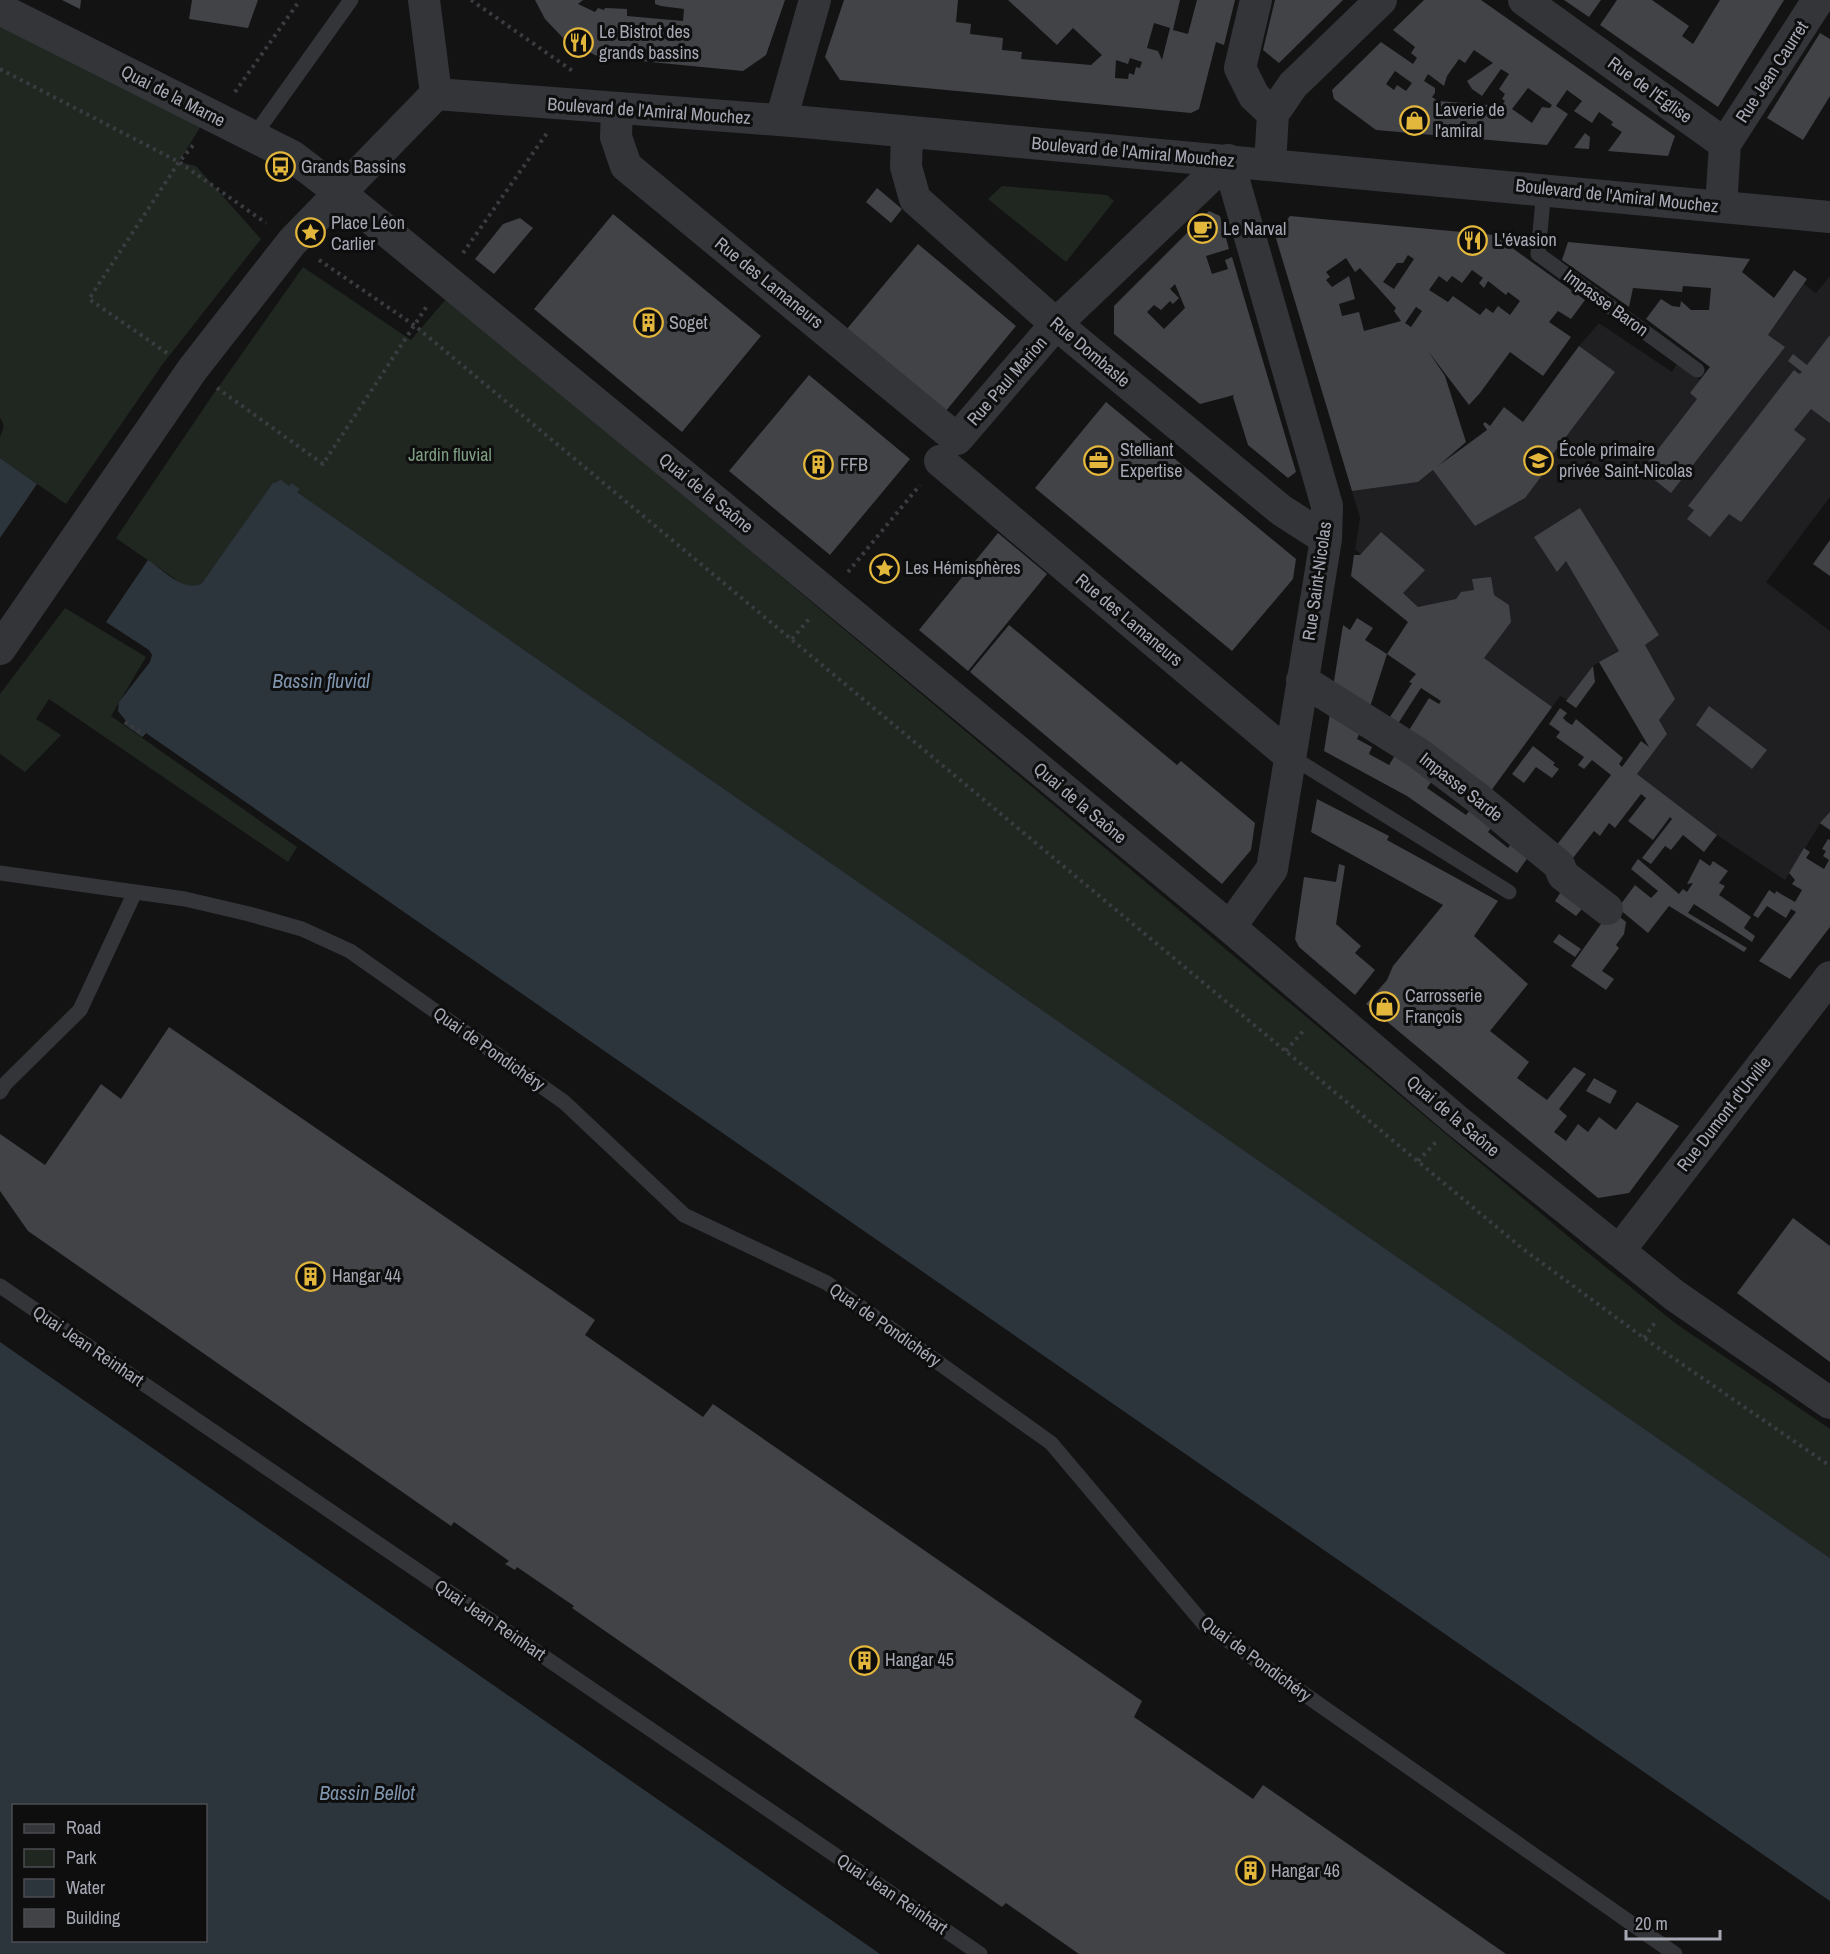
<svg xmlns="http://www.w3.org/2000/svg" width="1830" height="1954" viewBox="0 0 1830 1954" font-family="'Archivo Narrow',sans-serif">
<rect width="100%" height="100%" fill="#131314"/>
<path fill="#1f1f21" d="M1830 276V497L1766 582 1830 631V830L1820 824 1785 880 1717 835 1637 774 1667 734 1618 651 1593 666 1567 700 1560 696 1485 799 1450 705 1426 680 1387 654 1418 607 1355 549 1360 518 1352 491 1418 482 1487 430 1523 422 1579 346 1599 323 1672 372 1677 364 1700 380 1748 319 1768 335 1804 284 1816 293Z"/>
<path fill="#202721" d="M0 23 202 124 179 162 196 166 261 239 162 365 66 504 0 458C0 452 0 443 0 437 3 429 6 426 0 418Z
M1002 186 1107 195 1114 201 1066 262 988 199Z
M303 267 411 340 446 299 796 589 1582 1248 1675 1323 1830 1429V1558L297 492 291 483 289 486 276 481 274 483 202 583 194 587 185 586 116 538 212 396Z
M65 608 146 657 111 716 297 847 288 862 49 699 36 719 61 735 25 772 0 754V694Z"/>
<path fill="#2d353c" fill-rule="evenodd" d="M0 458 37 484 0 538Z
M281 480 289 486 291 483 300 489 297 492 1830 1558V1901L146 733 142 737 124 724 126 721 118 711 119 702 150 662 152 655 149 650 106 622 148 560C162 569 185 594 202 583L273 483Z
M0 1342 880 1954H0ZM14 1806H206V1940H14Z"/>
<path fill="#424347" fill-rule="evenodd" d="M62 0H81L80 9Z
M192 0H258L248 28 189 19Z
M535 0H583L578 4 595 12 598 8 604 10 605 8 627 9V16L683 21 684 9 661 6 655 4V0H785L766 55 743 71 599 57 564 39 545 19Z
M844 0H958L956 22 971 24 970 34 1003 38 1002 50 1022 52 1021 59 1091 65 1102 55 1073 28 1057 45 1008 0H1180L1173 30 1188 34 1197 0H1235L1224 45 1216 42 1199 109 1191 113 840 80 825 57ZM1154 23 1170 28 1162 60 1158 51 1147 48ZM1130 58 1142 62 1140 68 1136 67 1134 75 1129 73 1128 79 1115 78 1116 60 1128 64Z
M1275 0H1343L1279 63 1263 50Z
M1424 0H1481L1675 136 1668 156 1608 151 1622 132 1611 125 1613 122 1599 112 1592 123 1574 111 1582 101 1567 90 1556 106 1568 114 1547 145 1376 130 1334 99 1332 90 1381 42 1413 64 1417 58 1411 53 1415 47 1393 30ZM1474 50 1493 63 1467 81 1472 89 1482 96 1501 69 1509 74 1499 89 1505 94 1502 99 1505 101 1501 106 1438 101 1432 97 1435 93V88L1424 81 1428 74 1444 86 1447 76 1459 59 1465 63ZM1395 71 1412 83 1406 91 1397 85 1394 90 1386 84ZM1528 88 1552 105 1550 108 1542 107 1532 123 1512 109Z
M1564 0H1601L1589 17Z
M1617 0H1652L1689 26 1682 36 1693 44 1720 0H1784L1718 107 1600 25Z
M1820 33 1830 39V96L1803 140 1767 118Z
M1585 133 1590 137 1589 149 1574 148Z
M877 188 902 209 891 223 866 202Z
M1209 211 1220 216 1229 249 1206 256 1212 274 1228 269 1225 260 1232 257 1296 472 1288 478 1248 445 1233 397 1234 395 1200 404 1114 334V306ZM1175 284 1185 308 1164 329 1147 312 1154 305 1161 310 1170 301 1173 304 1179 298 1170 289Z
M613 214 761 336 682 432 534 309Z
M1290 216 1494 235 1585 300 1571 319 1558 311 1549 322 1571 337 1543 376 1510 352 1480 393 1469 405 1428 351 1445 376 1466 442 1438 466 1487 430 1483 424 1485 422 1490 426 1504 407 1523 422 1579 346 1615 372 1543 467 1546 470 1525 498 1475 526 1433 470 1418 482 1352 491 1275 235ZM1408 255 1414 259 1394 289 1383 282 1397 263H1403ZM1346 258 1355 272 1360 268 1396 308 1394 311 1401 321 1364 331 1359 312 1342 316 1339 304 1355 299 1349 276 1332 287 1326 280 1330 277 1326 272ZM1472 270 1483 278 1479 283 1484 288 1488 281 1506 295 1508 292 1520 301 1510 315 1498 306 1493 313 1486 308 1480 315 1453 296 1448 302 1429 290 1439 276 1447 282 1452 276 1462 283ZM1416 307 1422 311 1411 327 1405 323Z
M520 218 533 228 494 274 475 259 503 224Z
M1568 242 1750 259 1742 272 1774 298 1794 270 1807 279 1768 335 1785 347 1671 493 1642 470 1697 399 1690 393 1710 367 1646 319 1661 299 1672 306 1680 307 1681 301 1691 310H1709L1711 288 1683 286 1682 292 1633 288 1629 307 1562 260Z
M918 244 1016 326 945 412 846 330Z
M1830 335V423L1811 409 1794 430 1806 439 1741 522 1729 514 1710 537 1687 519 1694 510 1688 506 1794 370 1799 374 1802 372 1788 361 1793 354 1807 365Z
M809 375 910 459 830 555 729 471Z
M1106 402 1296 559 1293 579 1232 651 1035 488Z
M1580 508 1659 635 1645 645 1675 699 1659 720 1667 734 1637 774 1717 835 1704 852 1683 835 1671 850 1665 846 1651 864 1642 858 1672 819 1670 817 1653 840 1628 821 1646 798 1641 794 1615 828 1609 823 1600 836 1594 831 1566 867 1549 855 1611 775 1592 760 1584 769 1578 765 1584 757 1556 737 1560 732 1549 724 1560 708 1567 713 1563 718 1567 722 1572 725 1576 719 1623 758 1619 764 1622 767 1641 741 1649 747 1599 662 1619 651 1566 561 1557 572 1534 537Z
M1381 532 1425 570 1403 593 1418 607 1456 599 1461 592 1474 590 1472 579 1491 577 1494 595 1509 605 1511 622 1484 658 1552 707 1485 799 1403 740 1429 698 1439 704 1441 701 1421 688 1392 733 1332 694 1343 625 1350 630 1357 618 1373 628 1365 640 1387 654 1370 707 1388 720 1412 683 1409 682 1416 674 1387 654 1408 622 1351 576 1354 555H1360Z
M998 533 1047 574 968 671 919 630Z
M1830 540V576L1813 564Z
M1009 625 1177 765 1181 761 1255 823 1251 850 1222 884 970 672Z
M1593 666 1595 682 1576 708 1566 701Z
M1332 701 1361 730 1357 739 1372 747 1369 754 1389 765 1399 749 1438 772 1427 788 1466 815 1476 802 1496 821 1488 832 1508 848 1516 837 1533 850 1517 873 1407 796 1324 751Z
M1709 706 1767 750 1752 769 1696 725Z
M1533 746 1555 763 1553 765 1559 769 1552 778 1536 767 1524 783 1512 774Z
M1317 799 1389 836 1387 840 1498 901 1474 936 1528 984 1490 1031 1529 1062 1517 1078 1547 1100 1574 1067 1586 1074 1559 1109 1567 1116 1554 1132 1566 1141 1578 1124 1588 1132 1599 1117 1616 1130 1637 1102 1679 1126 1629 1193 1598 1198 1366 1004 1387 980 1393 966 1443 905 1311 832Z
M1830 812V830L1820 823Z
M1828 839 1830 840V927L1790 979 1759 961 1796 912 1791 909 1786 918 1767 906 1758 918 1753 915 1769 890 1775 894 1776 891 1795 902 1802 890 1792 884 1795 880 1789 873 1804 848 1810 852 1806 858 1824 869 1829 860 1823 856 1826 851 1822 849Z
M1638 859 1679 894 1683 889 1687 892 1693 883 1687 884 1700 859 1710 866 1713 861 1728 871 1719 883 1725 886 1719 895 1751 917 1744 928 1755 936 1752 942 1694 904 1688 913 1747 948 1744 952 1669 906 1648 933 1618 908 1635 885 1651 898 1658 891 1631 869Z
M1339 864 1345 866 1336 924 1361 946 1355 953 1375 970 1355 995 1299 947 1295 939 1304 877 1336 882Z
M1567 882 1590 899 1576 916 1555 901Z
M1611 910 1626 922 1624 934 1616 945 1619 948 1602 971 1614 979 1606 990 1571 966Z
M1559 934 1581 949 1575 957 1553 942Z
M169 1027 595 1320 585 1335 647 1378 703 1417 713 1404 1142 1701 1134 1717 1253 1799 1263 1785 1506 1954H1079L1006 1903 1002 1907 572 1608 574 1606 517 1567 515 1570 505 1564 509 1561 454 1522 451 1526 28 1231 0 1191V1134L45 1165 101 1084 121 1099Z
M1594 1078 1617 1091 1610 1104 1586 1091Z
M1793 1218 1830 1246V1362L1737 1293Z"/>
<g fill="none" stroke-linecap="round" stroke-linejoin="round">
<path stroke="#3a3c40" stroke-width="4" stroke-dasharray="3 4.5" stroke-linecap="butt" d="M471 0 574 72
M0 69 179 162 266 223
M235 92 300 0
M463 253 547 133
M319 260 414 325 1523 1249 1644 1338 1830 1466
M167 353 89 299 179 162 195 143
M217 388 323 464 427 306
M848 572 920 485
M792 639 809 619
M125 722 144 735
M1286 1051 1303 1031
M1418 1161 1436 1142
M1644 1338 1656 1321"/>
<path stroke="#343539" stroke-width="15" d="M253 137 351 0
M1544 189 1538 254 1697 370
M1290 756 1509 892
M0 873 185 899 249 914 302 929 350 951 564 1102 684 1215 827 1283 1051 1443 1203 1623 1675 1954
M0 1092 5 1084 80 1010 135 892
M0 1286 980 1954"/>
<path stroke="#343539" stroke-width="32" d="M424 0 436 94
M1256 0 1240 68 1254 96 1273 114
M1524 0 1725 144
M0 9 292 156 339 192 817 585 1230 927 1456 1120 1674 1295 1830 1403
M436 94 804 122 1830 217
M617 108 616 137 626 166 957 439 1056 324 1228 160 1327 506 1326 539 1272 869 1230 927
M781 120 815 0
M907 132 906 167 915 199 1056 324 1281 510 1326 539
M1725 144 1818 0
M1270 164 1273 114 1293 85 1381 0
M1721 207 1725 144
M940 461 1290 756
M0 649 192 370 292 242 436 94
M1302 680 1418 753 1479 799 1559 865 1563 875 1607 909
M1619 1251 1830 977"/>
</g>
<defs>
<symbol id="restaurant-ring" viewBox="-11 -11 22 22"><circle r="9.5" fill="#0e0e0f" stroke="#e3b73c" stroke-width="1.5"/><path d="M-5-6h1v4h1v-4h1v4h1v-4h1v5L-1.5 .5V6h-2V.5L-5-1ZM5-6V6H3V1.5H1.5Q1.5-4 5-6Z" fill="#e3b73c"/></symbol>
<symbol id="shop-ring" viewBox="-11 -11 22 22"><circle r="9.5" fill="#0e0e0f" stroke="#e3b73c" stroke-width="1.5"/><path d="M-5-2.5h2.3a2.7 3.5 0 0 1 5.4 0H5L5.5 6h-11ZM-1.5-2.5h3a1.5 2.3 0 0 0-3 0Z" fill="#e3b73c"/></symbol>
<symbol id="bus-ring" viewBox="-11 -11 22 22"><circle r="9.5" fill="#0e0e0f" stroke="#e3b73c" stroke-width="1.5"/><path d="M-5-6H5V4H4V6H2V4H-2V6H-4V4H-5ZM-3.5-4V0h7V-4ZM-3.5 1.2v1.5H-2V1.2ZM2 1.2v1.5H3.5V1.2Z" fill="#e3b73c"/></symbol>
<symbol id="cafe-ring" viewBox="-11 -11 22 22"><circle r="9.5" fill="#0e0e0f" stroke="#e3b73c" stroke-width="1.5"/><path d="M-5.5-4.5H6V0H3Q3 3.5 0 3.5H-2.5Q-5.5 3.5-5.5 0ZM3-3.2v2h1.7v-2ZM-6 4.5H4V6H-6Z" fill="#e3b73c"/></symbol>
<symbol id="sight-ring" viewBox="-11 -11 22 22"><circle r="9.5" fill="#0e0e0f" stroke="#e3b73c" stroke-width="1.5"/><path d="M0-6L1.8-2.2L6-1.7L2.9 1.2L3.7 5.4L0 3.3L-3.7 5.4L-2.9 1.2L-6-1.7L-1.8-2.2Z" fill="#e3b73c"/></symbol>
<symbol id="building-ring" viewBox="-11 -11 22 22"><circle r="9.5" fill="#0e0e0f" stroke="#e3b73c" stroke-width="1.5"/><path d="M-4-6H4V6H1V3H-1V6H-4ZM-2.5-4.3h1.7v1.8h-1.7ZM.8-4.3h1.7v1.8H.8ZM-2.5-1h1.7V.8h-1.7ZM.8-1h1.7V.8H.8Z" fill="#e3b73c"/></symbol>
<symbol id="office-ring" viewBox="-11 -11 22 22"><circle r="9.5" fill="#0e0e0f" stroke="#e3b73c" stroke-width="1.5"/><path d="M-6-3h4V-5.5h4V-3h4V5H-6ZM-1-4.5V-3h2v-1.5ZM-6 0V1H6V0Z" fill="#e3b73c"/></symbol>
<symbol id="school-ring" viewBox="-11 -11 22 22"><circle r="9.5" fill="#0e0e0f" stroke="#e3b73c" stroke-width="1.5"/><path d="M0-5L7-2L0 1L-7-2ZM-4 1L0 2.5L4 1V4Q0 6-4 4Z" fill="#e3b73c"/></symbol>
</defs>
<g fill-rule="evenodd">
<use href="#restaurant-ring" x="562" y="26" width="33" height="33"/>
<use href="#shop-ring" x="1398" y="104" width="33" height="33"/>
<use href="#bus-ring" x="264" y="150" width="33" height="33"/>
<use href="#cafe-ring" x="1186" y="212" width="33" height="33"/>
<use href="#sight-ring" x="294" y="216" width="33" height="33"/>
<use href="#restaurant-ring" x="1456" y="224" width="33" height="33"/>
<use href="#building-ring" x="632" y="306" width="33" height="33"/>
<use href="#office-ring" x="1082" y="444" width="33" height="33"/>
<use href="#school-ring" x="1522" y="444" width="33" height="33"/>
<use href="#building-ring" x="802" y="448" width="33" height="33"/>
<use href="#sight-ring" x="868" y="552" width="33" height="33"/>
<use href="#shop-ring" x="1368" y="990" width="33" height="33"/>
<use href="#building-ring" x="294" y="1260" width="33" height="33"/>
<use href="#building-ring" x="848" y="1644" width="33" height="33"/>
<use href="#building-ring" x="1234" y="1854" width="33" height="33"/>
</g>
<g text-anchor="middle" stroke-width="6" stroke-linejoin="round" paint-order="stroke">
<g font-size="18" fill="#a6a9b4" stroke="#0e0e0f" text-anchor="start">
<text x="599" y="38">Le Bistrot des<tspan x="599" dy="21">grands bassins</tspan></text>
<text x="1435" y="116">Laverie de<tspan x="1435" dy="21">l'amiral</tspan></text>
<text x="301" y="173">Grands Bassins</text>
<text x="331" y="229">Place Léon<tspan x="331" dy="21">Carlier</tspan></text>
<text x="1223" y="235">Le Narval</text>
<text x="1494" y="246">L'évasion</text>
<text x="669" y="329">Soget</text>
<text x="1120" y="456">Stelliant<tspan x="1120" dy="21">Expertise</tspan></text>
<text x="1559" y="456">École primaire<tspan x="1559" dy="21">privée Saint-Nicolas</tspan></text>
<text x="840" y="471">FFB</text>
<text x="905" y="574">Les Hémisphères</text>
<text x="1405" y="1002">Carrosserie<tspan x="1405" dy="21">François</tspan></text>
<text x="332" y="1282">Hangar 44</text>
<text x="885" y="1666">Hangar 45</text>
<text x="1271" y="1877">Hangar 46</text>
</g>
<g font-size="18" fill="#a6a9b4" stroke="#0e0e0f">
<text transform="translate(1772 72) rotate(-57)" y="6">Rue Jean Caurret</text>
<text transform="translate(1650 90) rotate(36)" y="6">Rue de l'Église</text>
<text transform="translate(173 96) rotate(27)" y="6">Quai de la Marne</text>
<text transform="translate(649 111) rotate(4)" y="6">Boulevard de l'Amiral Mouchez</text>
<text transform="translate(1133 152) rotate(5)" y="6">Boulevard de l'Amiral Mouchez</text>
<text transform="translate(1617 196) rotate(6)" y="6">Boulevard de l'Amiral Mouchez</text>
<text transform="translate(769 283) rotate(39)" y="6">Rue des Lamaneurs</text>
<text transform="translate(1606 303) rotate(36)" y="6">Impasse Baron</text>
<text transform="translate(1090 352) rotate(40)" y="6">Rue Dombasle</text>
<text transform="translate(1007 381) rotate(-49)" y="6">Rue Paul Marion</text>
<text transform="translate(706 493) rotate(39)" y="6">Quai de la Saône</text>
<text transform="translate(1317 581) rotate(-82)" y="6">Rue Saint-Nicolas</text>
<text transform="translate(1129 620) rotate(40)" y="6">Rue des Lamaneurs</text>
<text transform="translate(1461 787) rotate(38)" y="6">Impasse Sarde</text>
<text transform="translate(1080 803) rotate(40)" y="6">Quai de la Saône</text>
<text transform="translate(489 1049) rotate(35)" y="6">Quai de Pondichéry</text>
<text transform="translate(1724 1114) rotate(-52)" y="6">Rue Dumont d'Urville</text>
<text transform="translate(1453 1116) rotate(40)" y="6">Quai de la Saône</text>
<text transform="translate(885 1325) rotate(35)" y="6">Quai de Pondichéry</text>
<text transform="translate(88 1346) rotate(34)" y="6">Quai Jean Reinhart</text>
<text transform="translate(490 1620) rotate(34)" y="6">Quai Jean Reinhart</text>
<text transform="translate(1256 1659) rotate(36)" y="6">Quai de Pondichéry</text>
<text transform="translate(892 1894) rotate(34)" y="6">Quai Jean Reinhart</text>
</g>
<g font-size="18" fill="#7e9e82" stroke="#0e0e0f">
<text x="450" y="461">Jardin fluvial</text>
</g>
<g font-size="20" font-style="italic" fill="#7f94ad" stroke="#0e0e0f">
<text x="321" y="688">Bassin fluvial</text>
<text x="367" y="1800">Bassin Bellot</text>
</g>
</g>
<rect x="12" y="1804" width="195" height="138" fill="#0e0e0f" stroke="#4b4c51" stroke-width="1.5"/>
<rect x="24" y="1824" width="30" height="9" fill="#343539" stroke="#4b4c51" stroke-width="1.5"/>
<text x="66" y="1834" font-size="18" fill="#a6a9b4">Road</text>
<rect x="24" y="1849" width="30" height="18" fill="#202721" stroke="#4b4c51" stroke-width="1.5"/>
<text x="66" y="1864" font-size="18" fill="#a6a9b4">Park</text>
<rect x="24" y="1879" width="30" height="18" fill="#2d353c" stroke="#4b4c51" stroke-width="1.5"/>
<text x="66" y="1894" font-size="18" fill="#a6a9b4">Water</text>
<rect x="24" y="1909" width="30" height="18" fill="#424347" stroke="#4b4c51" stroke-width="1.5"/>
<text x="66" y="1924" font-size="18" fill="#a6a9b4">Building</text>
<path d="M1626 1930v9h94v-9" fill="none" stroke="#a6a9b4" stroke-width="3"/>
<text x="1635" y="1930" font-size="18" fill="#a6a9b4" stroke="#0e0e0f" stroke-width="4.5" paint-order="stroke">20 m</text>
</svg>
